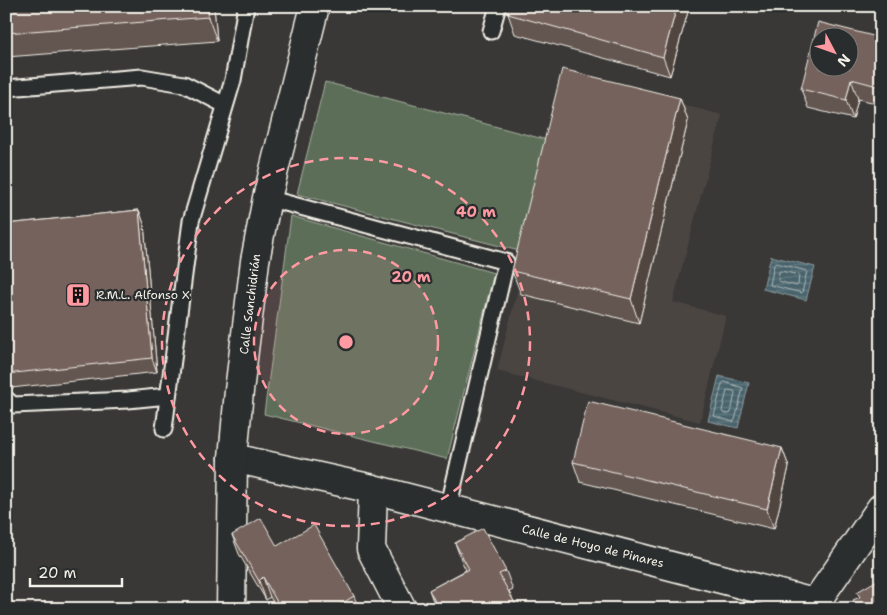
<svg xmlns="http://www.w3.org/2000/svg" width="887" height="615" viewBox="0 0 887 615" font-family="'Shantell Sans',sans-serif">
<defs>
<pattern id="water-rules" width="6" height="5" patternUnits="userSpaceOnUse" patternTransform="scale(1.25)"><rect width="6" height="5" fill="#49646d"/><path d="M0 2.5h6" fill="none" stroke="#647b82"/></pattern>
</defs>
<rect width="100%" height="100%" fill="#393837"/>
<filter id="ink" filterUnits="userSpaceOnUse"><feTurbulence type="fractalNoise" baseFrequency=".02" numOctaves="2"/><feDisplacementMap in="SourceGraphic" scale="10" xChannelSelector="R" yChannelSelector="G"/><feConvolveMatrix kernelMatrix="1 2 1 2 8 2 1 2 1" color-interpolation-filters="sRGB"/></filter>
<g filter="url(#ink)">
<path fill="#4b4542" d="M565 73 722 115 673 302 726 316 700 422 497 371 527 253 297 194 325 82 547 140Z"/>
<path fill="#5b6e58" stroke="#a8b0a0" d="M325 82 555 142 527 253 297 194Z
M291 216 494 273 447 459 264 414Z"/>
<path fill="url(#water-rules)" stroke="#8d9c9e" d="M771 256 815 267 806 300 763 289Z
M719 376 749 383 738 428 708 421Z"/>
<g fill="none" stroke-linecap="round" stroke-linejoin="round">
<path stroke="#b0b9b7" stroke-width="1" d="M776 263 807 271 802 293 770 285 774 265Z
M781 271 799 275 798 285 796 286 778 281 779 272Z
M725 382 743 388 735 420 733 422 714 416 722 384Z
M729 390 734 391 735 393 731 413 728 414 723 413 722 411 727 391Z"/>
<defs>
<path id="service" d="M491 31 498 6
M6 88 142 77 184 84 225 105
M267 198 506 262 448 509
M6 399 13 405 128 400 168 396
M164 429 191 221 233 80 246 6"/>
<path id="minor" d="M233 458 373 489 814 603
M373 489 371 549 402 609
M811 609 881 508"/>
<path id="tertiary" d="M231 609 233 458 239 391 255 261 267 198 315 6"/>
</defs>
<use href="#service" stroke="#f4f1e8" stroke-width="19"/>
<use href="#minor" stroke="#f4f1e8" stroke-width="31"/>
<use href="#tertiary" stroke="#f4f1e8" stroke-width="31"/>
<use href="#service" stroke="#2a2d2e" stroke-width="15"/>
<use href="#minor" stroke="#2a2d2e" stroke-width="28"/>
<use href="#tertiary" stroke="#2a2d2e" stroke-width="28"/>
</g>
<path fill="#645450" stroke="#f4f1e8" d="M6 6H214L217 41 6 57Z
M510 6H688L689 8 670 76 515 34 508 14Z
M881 38V104L858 99 853 119 808 108 801 89Z
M680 98 688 121 639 323 521 294 512 271Z
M139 210 144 224 157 372 11 388 6 374V224Z
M782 448 789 467 774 529 580 482 573 462Z
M232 535 277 546 354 596 359 609H277L270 597 266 600 239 554Z
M455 543 506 571 513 590 509 592 518 609H436L429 590 466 570 462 562Z"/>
<path fill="#514541" stroke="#f4f1e8" d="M208 6H214L217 41 208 17Z
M677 6H688L689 8 670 76 663 57Z
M851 79 858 99 853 119 846 100Z
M680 98 688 121 639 323 631 299Z
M139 210 144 224 157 372 152 358Z
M782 448 789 467 774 529 767 509Z
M263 577 270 597 266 600 259 581Z"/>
<path fill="#74625d" stroke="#f4f1e8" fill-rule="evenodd" d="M6 6H208V17L6 33Z
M510 6H677L663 57 508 14Z
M818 22 881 38V87L851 79 846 100 801 89ZM820 38H850V68H820Z
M562 69 680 98 631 299 512 271Z
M139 210 152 358 6 374V224Z
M588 401 782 448 767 509 573 462Z
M261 518 277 546 314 525 354 596 333 609H281L263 577 259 581 232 535Z
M483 528 506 571 499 574 518 609H439L429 590 469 569 455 543Z
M881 578V609H858L853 600 860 597 857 592Z"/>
</g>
<circle cx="346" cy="342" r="92" fill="#ff9aa2" fill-opacity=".12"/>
<g fill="none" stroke="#ff9aa2" stroke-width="2.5" stroke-dasharray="9 6">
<circle cx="346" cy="342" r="92"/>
<circle cx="346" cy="342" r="184"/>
</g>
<defs>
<symbol id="building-square" viewBox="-11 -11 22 22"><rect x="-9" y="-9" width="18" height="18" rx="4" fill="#ff9aa2" stroke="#2a2d2e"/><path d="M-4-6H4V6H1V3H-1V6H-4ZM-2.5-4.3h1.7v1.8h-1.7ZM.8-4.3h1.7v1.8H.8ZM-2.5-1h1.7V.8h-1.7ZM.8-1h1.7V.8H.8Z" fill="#111"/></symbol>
</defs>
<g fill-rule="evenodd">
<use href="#building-square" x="64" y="281" width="28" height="28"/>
</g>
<g text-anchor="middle" stroke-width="4.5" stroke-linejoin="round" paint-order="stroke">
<g font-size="12" fill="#f4f1e8" stroke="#2a2d2e" text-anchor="start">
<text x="96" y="299">R.M.L. Alfonso X</text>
</g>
<g font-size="12" fill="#f4f1e8" stroke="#2a2d2e">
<text transform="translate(250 304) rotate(-83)" y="4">Calle Sanchidrián</text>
<text transform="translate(593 546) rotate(14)" y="4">Calle de Hoyo de Pinares</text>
</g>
</g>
<circle cx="346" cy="342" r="8" fill="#ff9aa2" stroke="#2a2d2e" stroke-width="2.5"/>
<g font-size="15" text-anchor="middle" font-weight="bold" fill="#ff9aa2" stroke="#2a2d2e" stroke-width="4.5" stroke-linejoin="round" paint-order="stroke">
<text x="476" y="217">40 m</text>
<text x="411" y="282">20 m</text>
</g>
<rect width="887" height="615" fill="none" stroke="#2a2d2e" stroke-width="25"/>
<rect x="12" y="12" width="862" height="590" fill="none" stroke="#f4f1e8" stroke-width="2" filter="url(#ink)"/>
<g transform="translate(834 52) rotate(131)"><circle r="24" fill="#2a2d2e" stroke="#7b7b78"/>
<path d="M0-4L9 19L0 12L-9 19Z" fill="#ff9aa2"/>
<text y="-8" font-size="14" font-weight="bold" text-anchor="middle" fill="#f4f1e8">N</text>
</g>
<path d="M30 578v8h92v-8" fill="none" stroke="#f4f1e8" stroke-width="2.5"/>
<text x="38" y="578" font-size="15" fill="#f4f1e8" stroke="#2a2d2e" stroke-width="4" paint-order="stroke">20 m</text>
</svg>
